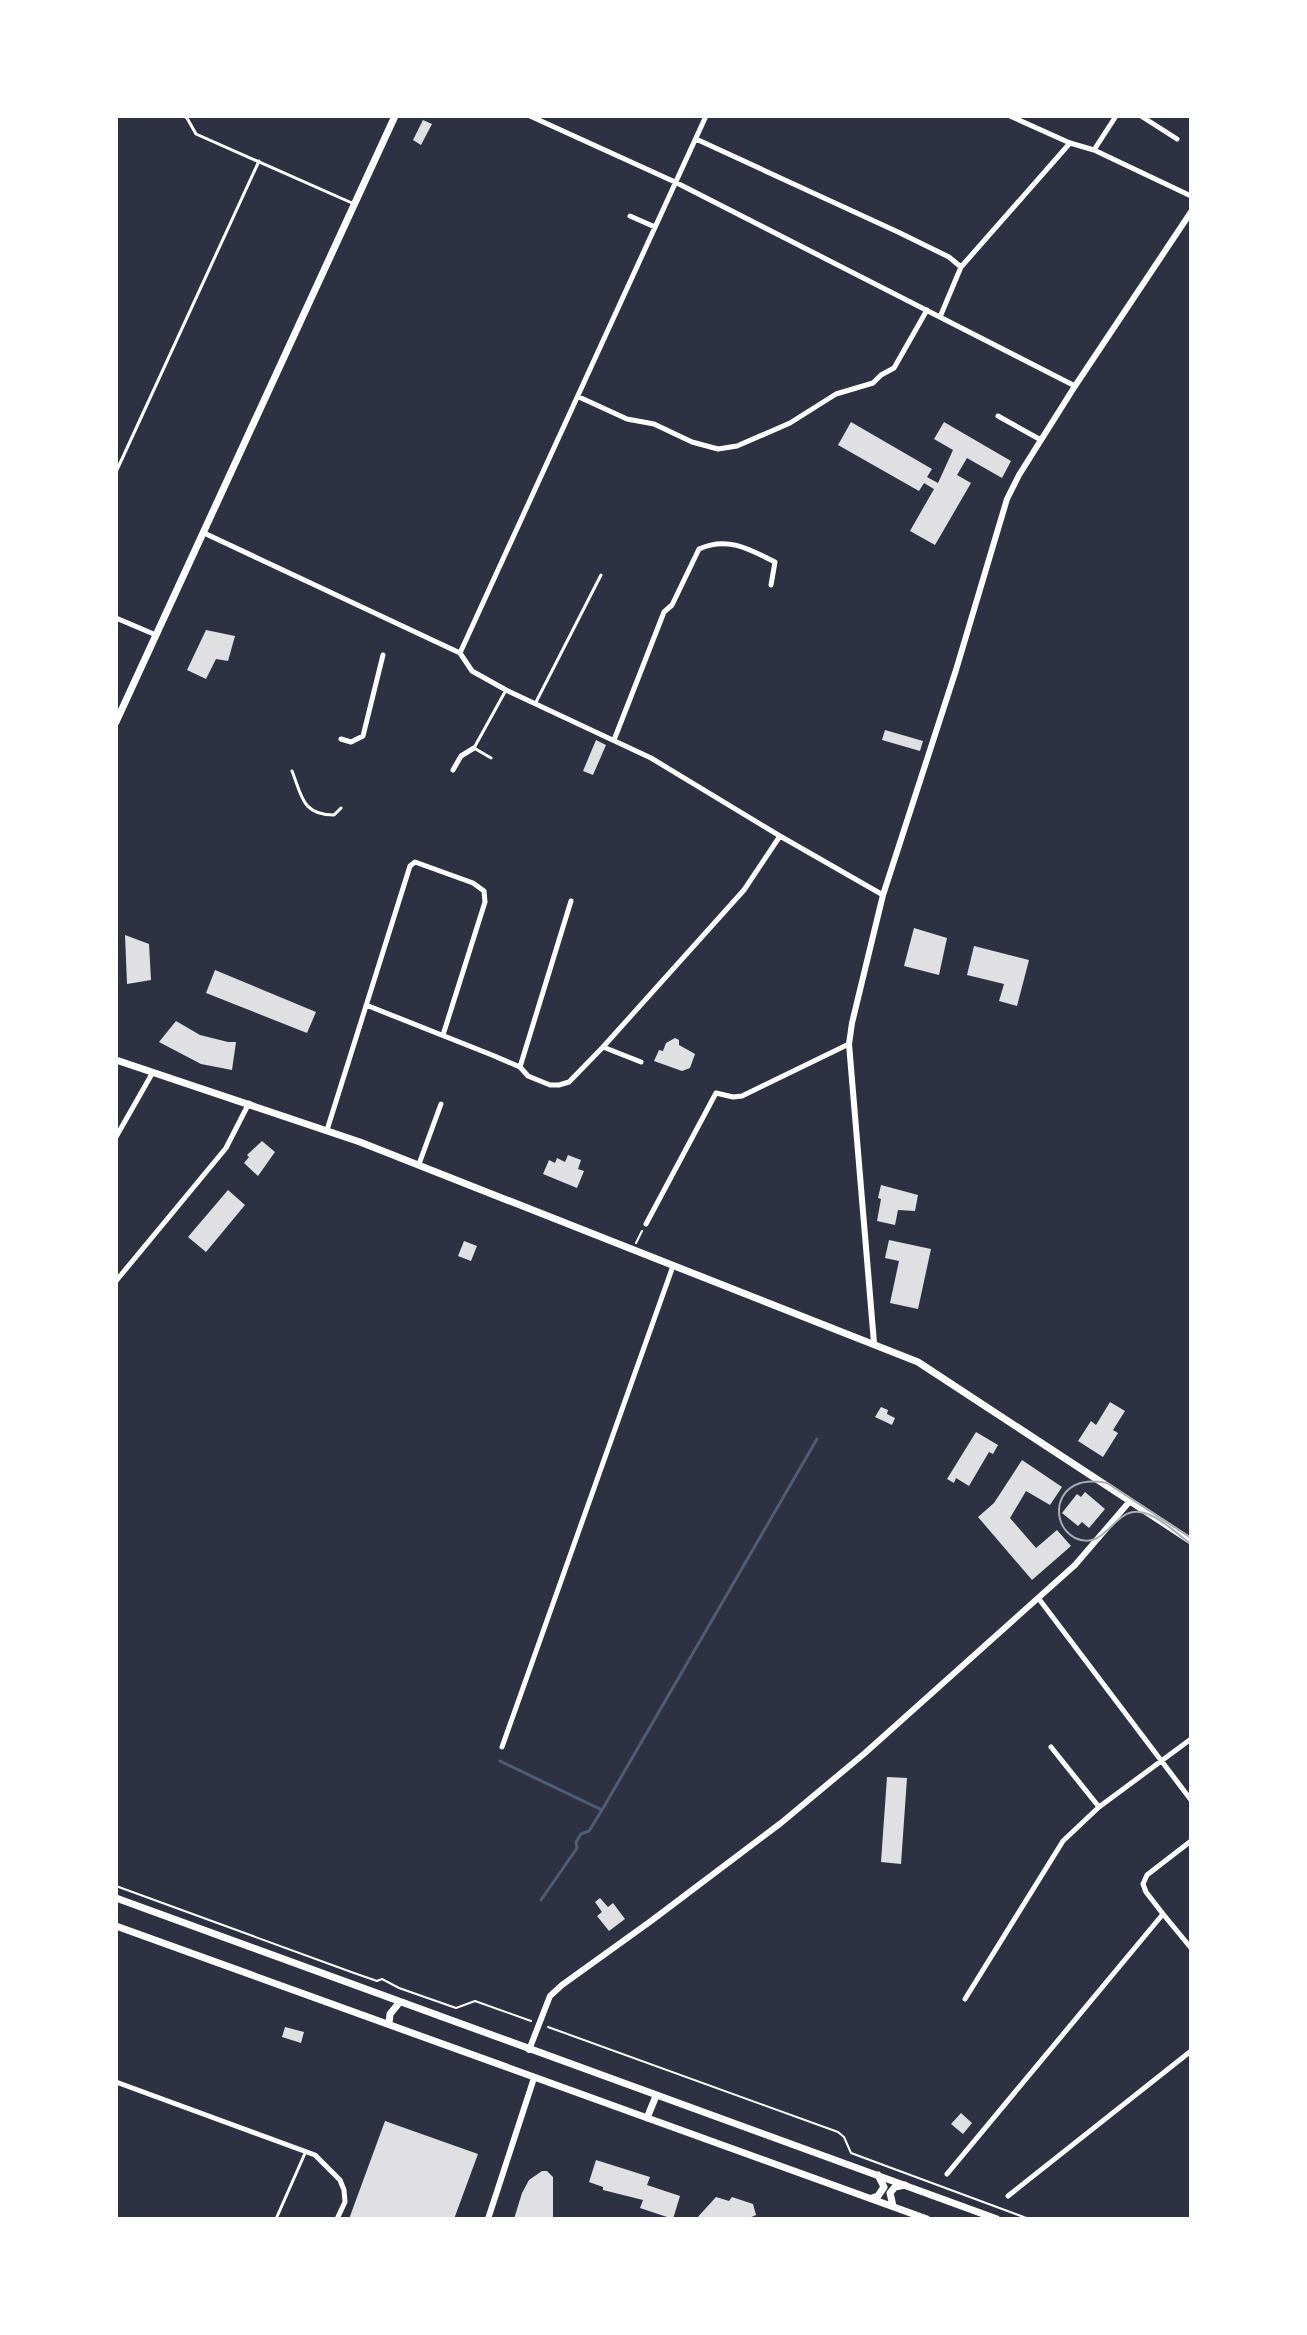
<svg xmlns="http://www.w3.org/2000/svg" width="1307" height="2335" viewBox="0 0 1307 2335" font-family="'Crimson Pro',serif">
<rect width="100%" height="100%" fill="#2d3142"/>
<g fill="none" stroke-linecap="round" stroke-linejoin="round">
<path stroke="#4f5d75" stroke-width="3" d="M500 1761 602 1810 817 1439
M541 1900 577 1848 576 1842 581 1834 589 1831 602 1810"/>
</g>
<path fill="#e0e0e3" d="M423 120 432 124 421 145 413 140Z
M851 422 932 469 927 477 938 483 953 450 934 439 944 422 1011 461 1002 478 967 458 957 475 971 483 935 545 910 531 934 489 924 483 919 491 838 445Z
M206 630 235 636 228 661 216 659 206 679 187 670Z
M885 730 923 741 920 751 882 740Z
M596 740 606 745 593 775 583 771Z
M914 928 947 938 939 975 904 966Z
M125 935 149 944 151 980 127 984Z
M974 946 1029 960 1017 1006 999 1001 1004 984 967 975Z
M215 970 316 1012 307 1033 206 993Z
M176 1021 200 1035 228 1042H236L232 1070 201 1064 159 1042Z
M675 1038 679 1040V1045L695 1054 690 1068 682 1071 654 1061 659 1050 663 1051 666 1043Z
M262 1141 275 1152 258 1176 244 1163 249 1157 247 1155Z
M568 1155 581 1160 578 1169 584 1171 577 1188 543 1174 549 1160 555 1163 557 1158 565 1162Z
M881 1185 918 1195 915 1211 898 1210 895 1225 877 1221 881 1199 878 1198Z
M228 1190 245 1205 206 1252 188 1237Z
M889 1240 931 1249 918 1309 890 1303 899 1261 885 1258Z
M464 1241 477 1246 471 1261 458 1256Z
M1110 1402 1125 1411 1113 1430 1118 1433 1103 1457 1078 1441 1091 1421 1096 1425Z
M881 1407 888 1410 887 1414 895 1418 892 1425 875 1417Z
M976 1432 998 1445 993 1454 989 1452 969 1486 956 1478 954 1483 947 1479Z
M1022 1460 1062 1487 1050 1505 1026 1491 1010 1518 1036 1548 1057 1530 1071 1546 1032 1580 978 1517 994 1503Z
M1085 1492 1105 1509 1089 1528 1082 1522 1078 1526 1062 1513 1077 1494 1081 1497Z
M887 1777 907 1778 901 1864 881 1862Z
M600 1898 608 1907 613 1903 625 1919 609 1931 597 1916 602 1912 595 1902Z
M285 2027 304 2032 301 2043 282 2037Z
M961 2113 972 2123 963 2134 951 2124Z
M385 2121 478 2154 454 2219H349Z
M596 2160 650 2177 647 2185 680 2196 673 2219 640 2208 643 2200 603 2190V2187L589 2182Z
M542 2171H547L553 2177V2219H514L522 2193 529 2180Z
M716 2197 729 2201 732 2197 753 2204 756 2215 747 2219H696Z"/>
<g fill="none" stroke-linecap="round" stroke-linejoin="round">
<path stroke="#fff" stroke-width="2" d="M636 1243 642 1231
M116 1886 354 1973 377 1981 382 1979 399 1988 456 2008 475 2001 531 2021
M548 2027 838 2132 844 2137 851 2153 1029 2219"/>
<path stroke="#fff" stroke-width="3" d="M184 116 187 118 196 134 352 203
M116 472 259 161
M535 704 601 575
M491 758 474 748 506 690
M292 771C302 796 302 815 334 815L341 808
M276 2219 306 2151"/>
<path stroke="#fff" stroke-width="5" d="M530 116 675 182 1075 386
M1010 116 1070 143 1094 150 1191 196
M1141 116 1177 139
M696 139 898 232 949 257 961 267
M1094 150 1116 116
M630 216 655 227
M940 317 961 267 1070 143
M579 397 627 419 654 424 692 442 718 449 737 446 790 423 836 394 873 383 881 375 894 368 927 310
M998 416 1041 440
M204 533 460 653 472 671 506 690 651 758 780 836 883 895
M116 618 156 635
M460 653 706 116
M341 739 351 742 363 736 383 655
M614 740 664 612 672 605 699 549C727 536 749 549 775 562L771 585
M453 770 461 756 474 748
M366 1005 492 1055 520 1067 528 1076 550 1085H559L569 1082 603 1047 641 1062
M603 1047 744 890 780 836
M520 1067 571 901
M327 1130 410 866 415 862 473 883 484 891 485 902 443 1035
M116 1137 153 1072
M419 1164 441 1104
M646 1224 716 1093 733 1097 742 1096 849 1044
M116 1281 226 1148 249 1103
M1039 1599 1191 1800
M502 1747 673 1266
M1051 1747 1099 1807
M1163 1914 1191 1948
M965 1999 1063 1841 1099 1807 1191 1739
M116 2082 315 2155 340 2180 344 2190 345 2202 337 2219
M947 2174 1163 1914 1146 1892 1143 1884 1147 1875 1191 1841
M1008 2196 1191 2051"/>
<path stroke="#fff" stroke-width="6" d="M874 1343 849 1044 852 1023 883 895 956 670 1007 499 1019 475 1075 386 1191 212
M529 2050 550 1996 562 1985 651 1921 781 1823 865 1753 1075 1565 1130 1501
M488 2219 534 2078"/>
<path stroke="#fff" stroke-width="7" d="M116 722 395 116
M116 1060 360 1142 918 1362 1191 1541
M116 1898 997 2219
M116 1926 927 2219
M389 2023 390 2014 399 2003
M647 2118 656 2096
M872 2198 878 2196 884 2187 878 2175
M893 2206 890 2193 895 2187 905 2185"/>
<path stroke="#abadb3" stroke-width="2" d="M1191 1538 1107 1483C1091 1480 1073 1480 1063 1496 1059 1503 1058 1511 1060 1519 1062 1527 1068 1534 1075 1538 1105 1552 1113 1509 1139 1512 1156 1513 1177 1534 1191 1544"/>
</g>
<rect width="1307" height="2335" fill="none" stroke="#ffffff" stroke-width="236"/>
</svg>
